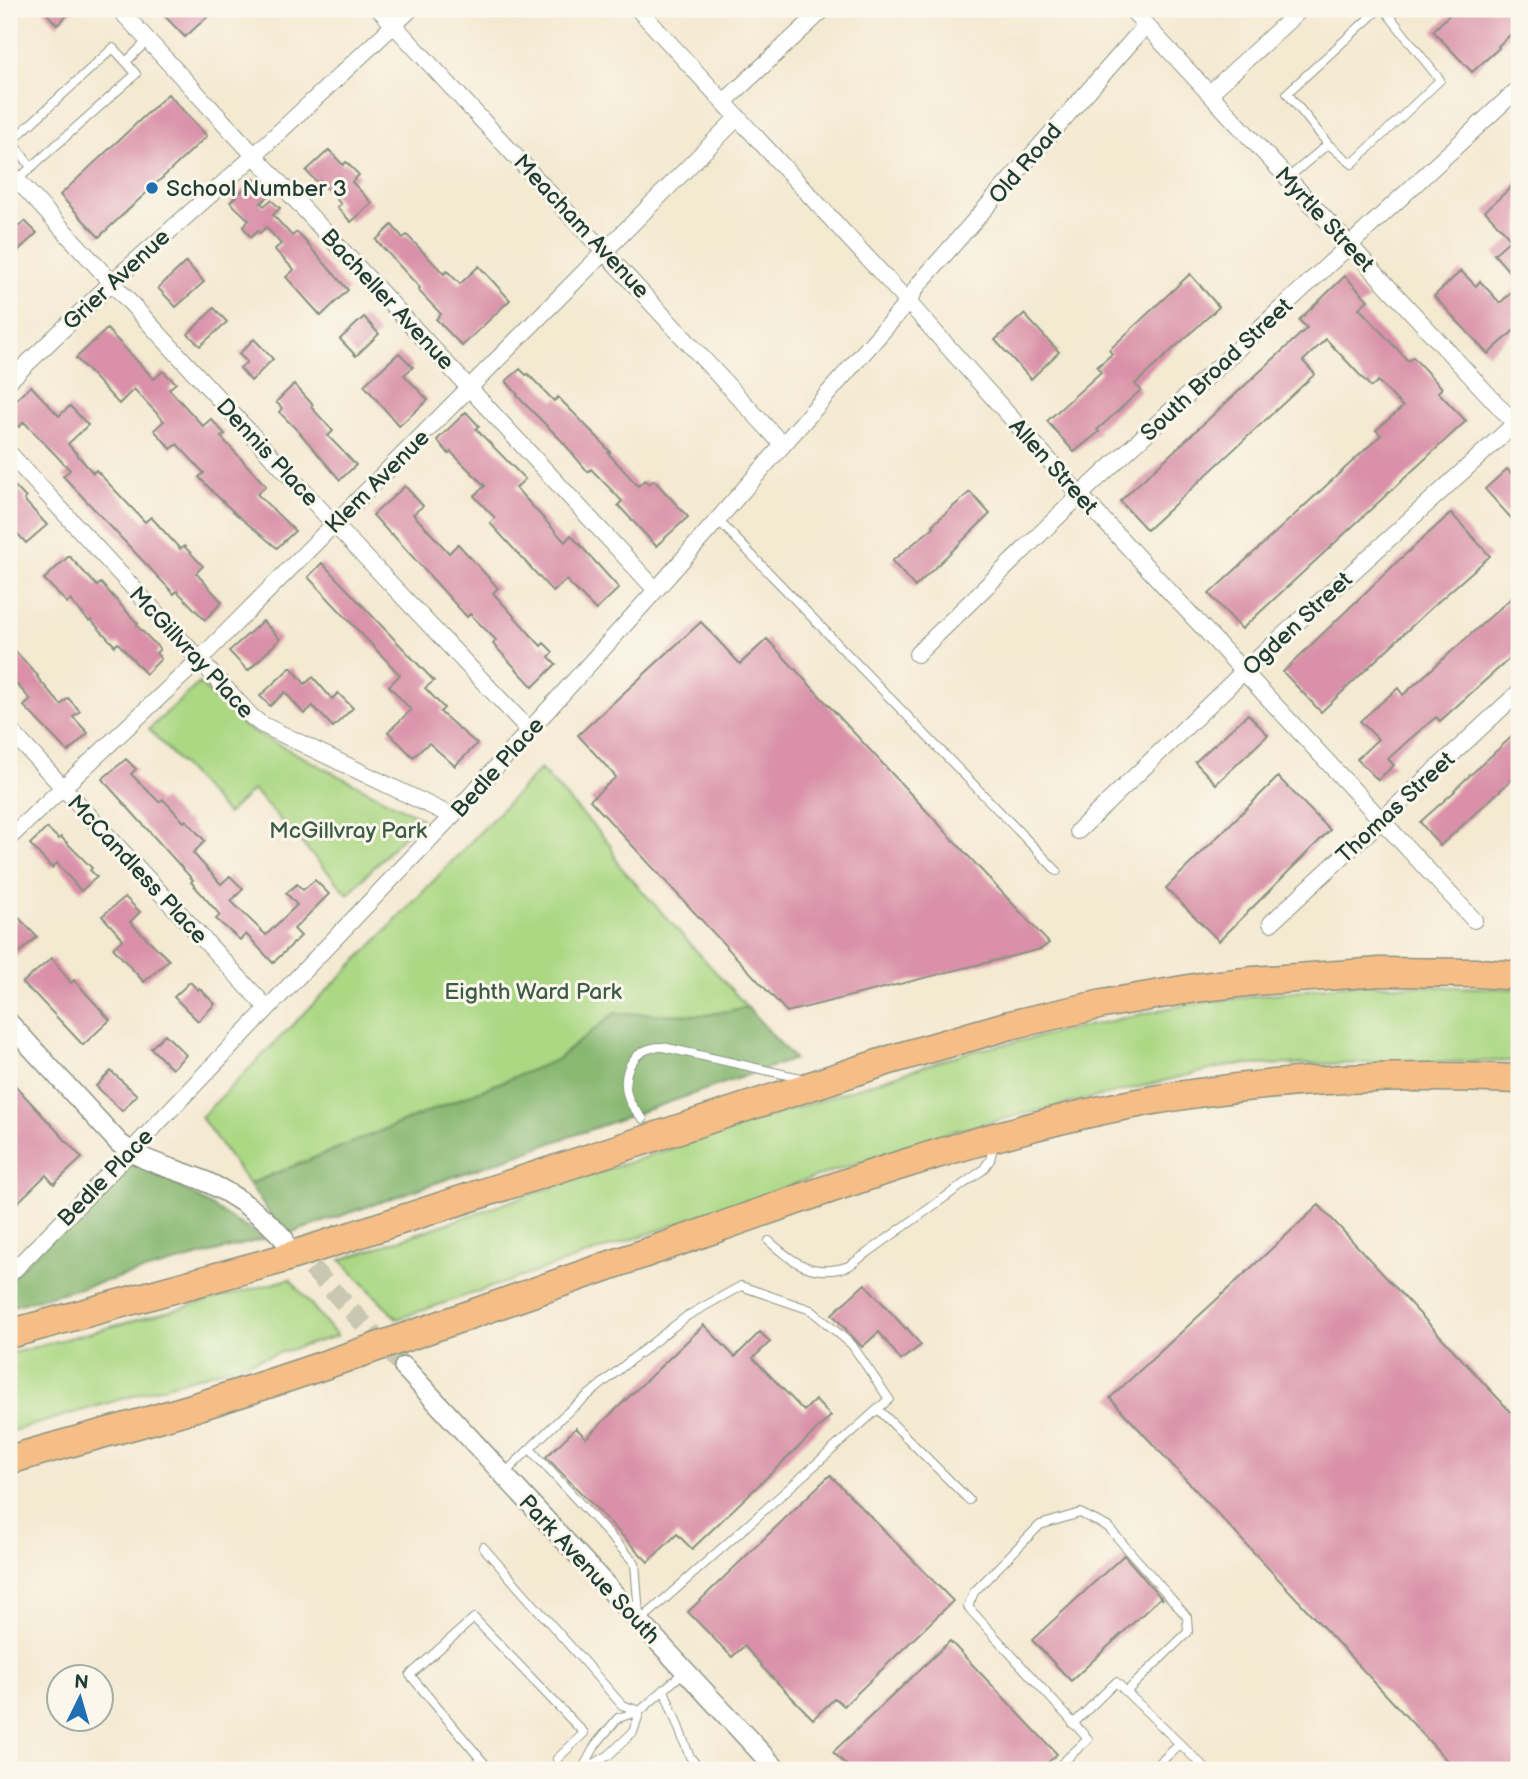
<svg xmlns="http://www.w3.org/2000/svg" width="1528" height="1779" viewBox="0 0 1528 1779" font-family="'Balsamiq Sans',sans-serif">
<rect width="100%" height="100%" fill="#fbf7ec"/>
<filter id="ink" filterUnits="userSpaceOnUse"><feTurbulence type="fractalNoise" baseFrequency=".0143" numOctaves="2"/><feDisplacementMap in="SourceGraphic" scale="14" xChannelSelector="R" yChannelSelector="G"/><feConvolveMatrix kernelMatrix="1 2 1 2 8 2 1 2 1" color-interpolation-filters="sRGB"/></filter>
<filter id="wash" filterUnits="userSpaceOnUse"><feTurbulence type="fractalNoise" baseFrequency=".00686" numOctaves="4" result="noise"/><feDisplacementMap in="SourceGraphic" scale="28" xChannelSelector="R" yChannelSelector="G"/><feGaussianBlur stdDeviation="1.57" result="paint"/><feColorMatrix in="noise" values="0 0 0 0 0 0 0 0 0 0 0 0 0 0 0 0 0 1.4 0 .05"/><feComposite in="paint" operator="in"/></filter>
<g filter="url(#wash)">
<rect width="100%" height="100%" fill="#f4e9d1"/>
<path fill="#acd884" stroke="#668a5c" stroke-width="2" d="M199 683 246 728 421 818 348 894 253 790 227 814 149 729Z
M540 769 610 844 618 864 794 1059 285 1235 201 1117 384 933Z
M1351 984 1519 989V1061L1231 1065 949 1132 397 1319 341 1260 535 1193 965 1053 1183 1005Z
M290 1279 337 1336 9 1432V1354Z"/>
<path fill="#89b872" stroke="#547a53" stroke-width="2" d="M747 1007 794 1059 285 1235 249 1184 556 1060 615 1013 706 1015Z
M135 1159 264 1239 9 1307V1279Z"/>
<g id="blocks">
<path fill="#d990a8" d="M43 9H74L57 25Z
M158 9H216L185 37Z
M1455 9H1519V27L1498 46 1499 48 1472 72 1433 31Z
M168 94 207 136 99 237 60 195Z
M329 150 343 165 346 162 359 175 352 182 372 203 351 222 337 207 341 204 320 181 318 183 306 171Z
M254 179 269 195 261 203 264 206 271 200 280 208 273 215 292 236 297 232 348 290 321 316 286 277 294 270 276 251 275 249 281 244 266 227 260 233 258 231 251 237 243 227 249 220 230 202Z
M1519 180V283L1494 254 1511 239 1485 211Z
M9 214 19 226 25 221 37 233 9 259Z
M392 225 403 238 407 235 444 274 447 271 460 284 479 266 510 300 462 346 436 319 441 314 418 290 420 288 376 240Z
M186 262 204 282 176 307 158 288Z
M1461 271 1476 286 1480 281 1500 303 1519 285V326L1488 354 1434 296Z
M1190 274 1219 307 1135 384 1141 390 1097 430 1099 432 1074 452 1047 421 1101 372 1097 367 1112 354 1109 350Z
M1345 276 1368 300 1359 308 1408 361 1413 357 1442 388 1438 392 1466 421 1242 629 1209 594 1381 435 1376 430 1403 407 1378 381 1371 387 1326 339 1303 361 1315 374 1147 530 1120 501 1307 328 1299 320Z
M214 308 227 322 200 346 188 334Z
M1024 314 1059 352 1031 379 995 340Z
M364 317 379 334 356 356 340 339Z
M107 329 154 379 163 371 176 383 169 389 203 426 211 419 225 434 221 437 266 486 257 494 295 531 277 548 236 514 214 493 199 477 204 473 177 444 171 449 154 430 164 421 134 389 119 404 76 358Z
M254 339 273 359 251 381 240 368 247 362 239 354Z
M399 353 413 367 404 375 428 400 399 426 364 385Z
M520 369 526 375 528 374 554 401 558 397 599 439 610 452 608 453 638 486 645 480 649 484 654 480 688 517 656 546 618 505 622 501 591 469 588 472 561 440 517 396 518 395 506 381Z
M294 384 313 405 311 407 333 431 328 436 356 465 340 480 300 433 279 412 282 408 276 402Z
M31 386 59 416 70 406 88 425 68 444 93 473 96 470 145 522 151 517 180 549 184 546 203 566 196 573 222 602 205 620 177 591 174 594 63 476 70 470 24 422 19 427 9 417V406Z
M466 412 479 426 476 429 525 479 516 488 565 542 571 535 619 588 596 610 566 580 553 592 490 523 495 518 474 496 485 486 451 452 449 454 437 440Z
M1507 469 1519 482V527L1485 489Z
M9 480 26 498 24 500 47 525 26 543 9 524Z
M405 486 423 506 413 514 449 553 458 544 498 588 493 593 541 646 544 643 553 652 549 657 556 664 533 687 493 644 496 640 470 614 467 617 392 534 391 535 373 515Z
M970 492 990 514 915 587 892 561 934 527 932 525Z
M1451 513 1490 556 1431 608 1321 712 1283 672 1397 562Z
M69 556 97 586 101 583 138 624 137 626 160 649 156 653 161 659 146 674 118 643 115 646 91 620 89 621 70 600 67 603 44 579Z
M322 563 434 681 425 688 444 708 440 712 477 744 455 766 429 743 413 757 388 732 411 710 389 686 400 675 308 577Z
M1519 591V650L1440 721 1436 717 1411 738 1388 759 1394 765 1378 780 1357 759 1378 739 1360 721 1398 688 1403 695Z
M263 621 280 639 248 671 229 651Z
M701 622 740 664 767 639 1049 943 1041 949 787 1012 590 800 616 777 578 735Z
M9 644 38 676 37 677 61 705 68 698 80 711 73 717 88 733 68 752 24 706 31 700 9 676Z
M291 667 305 684 313 677 332 699 338 693 353 708 333 727 313 706 304 714 285 692 270 706 260 696Z
M1248 714 1268 735 1216 784 1195 762Z
M1519 730V773L1440 846 1420 822 1455 791 1454 790Z
M126 759 136 769 131 774 159 802 163 799 184 822 186 820 205 841 193 853 221 884 230 876 243 889 231 901 266 935 297 905 286 893 297 884 303 890 315 880 329 894 294 929 301 936 273 963 246 934 240 940 216 919 220 915 191 882 193 880 102 779Z
M1278 777 1330 830 1219 941 1166 888Z
M47 828 59 839 61 837 92 868 90 870 97 877 81 891 57 863 52 868 30 844Z
M125 897 140 912 130 922 169 960 144 982 113 948 123 939 102 916Z
M18 917 37 937 9 962V926Z
M52 958 71 983 74 980 110 1020 83 1045 34 993H33L22 983Z
M190 982 198 990 199 988 215 1004 198 1021 174 997Z
M165 1034 186 1055 172 1069 151 1048Z
M111 1071 137 1095 122 1111 96 1086Z
M9 1079 82 1158 54 1184 46 1175 9 1211Z
M1319 1205 1519 1421V1770H1456L1110 1398Z
M865 1284 906 1329 907 1328 921 1345 901 1360 879 1332 862 1347 832 1314Z
M704 1325 735 1357 760 1332 770 1342 753 1358 804 1411 815 1400 831 1416 692 1549 677 1534 648 1562 546 1457 576 1428 586 1438Z
M830 1475 953 1601 844 1706 835 1698 813 1719 761 1666 762 1665 744 1646 732 1657 688 1612Z
M1124 1555 1163 1600 1161 1597 1071 1681 1032 1640Z
M950 1641 1057 1754 1040 1770H851L833 1752Z"/>
</g>
</g>
<g filter="url(#ink)">
<use href="#blocks" fill-opacity="0" stroke="#8a9382" stroke-width="2"/>
<g fill="none" stroke-linecap="round" stroke-linejoin="round">
<path stroke="#c9c7b2" stroke-width="19" stroke-dasharray="19 10" stroke-linecap="butt" d="M292 1247 404 1367"/>
<defs>
<path id="service" d="M1379 9 1287 93 1328 144 1352 164 1440 80 1384 9
M31 167 12 141 113 48 126 62
M1288 178 1328 144
M17 180 136 74 126 62 148 40
M718 520 1057 871
M643 1119C638 1113 632 1107 629 1100 619 1074 633 1046 663 1047L805 1079
M769 1241C794 1264 815 1278 849 1266L983 1170 990 1160 994 1143
M878 1409 969 1500
M530 1449 635 1563 639 1615
M505 1473 563 1416 632 1359 687 1316 741 1286 811 1310 852 1345 889 1399 639 1622
M483 1547 622 1705 640 1711
M664 1690 690 1757 701 1770
M1073 1724 1116 1682 1207 1770
M490 1770 410 1675 474 1618 584 1733 557 1759
M582 1770 596 1744 618 1718 640 1711 685 1671
M583 1770 609 1755 633 1732 640 1711
M1055 1770 1088 1739 968 1607 974 1592 1040 1525 1080 1513 1108 1527 1155 1580 1187 1617 1188 1632 1126 1692
M1152 1770 1180 1744"/>
<path id="minor" d="M119 9 656 590
M379 9 783 445
M638 9 908 302 1080 495 1474 920
M1131 9 1519 428
M1210 93 1301 9
M724 102 824 9
M9 171 334 524 530 731
M9 381 112 282 245 164 411 9
M9 453 252 717 261 724 452 816
M917 654 1080 495 1519 88
M9 729 267 1008
M1078 831 1243 672 1519 420
M9 838 199 660 738 117
M1271 923 1519 692
M9 1275 130 1152 452 816 656 590 908 302 918 285 1146 25"/>
<path id="tertiary" d="M9 1023 119 1143C144 1164 180 1169 209 1183 238 1197 263 1215 284 1239
M404 1367 777 1770"/>
<path id="motorway" d="M9 1334 275 1261 893 1059 1010 1025 1103 1004 1195 988 1254 981 1380 972 1479 973 1519 976
M9 1460C79 1439 151 1422 221 1399 351 1358 479 1311 608 1266 774 1209 940 1144 1112 1108 1246 1080 1383 1073 1519 1079"/>
</defs>
<use href="#service" stroke="#8a9382" stroke-width="10"/>
<use href="#minor" stroke="#8a9382" stroke-width="18"/>
<use href="#tertiary" stroke="#8a9382" stroke-width="22"/>
<use href="#motorway" stroke="#8a9382" stroke-width="31"/>
<use href="#service" stroke="#fff" stroke-width="8"/>
<use href="#minor" stroke="#fff" stroke-width="16"/>
<use href="#tertiary" stroke="#fff" stroke-width="19"/>
<use href="#motorway" stroke="#f6be87" stroke-width="28"/>
</g>
</g>
<circle fill="#1f6fb2" stroke="#fbf7ec" stroke-width="2.5" cx="152" cy="188" r="7"/>
<g text-anchor="middle" stroke-width="6" stroke-linejoin="round" paint-order="stroke">
<g font-size="23" fill="#1f3d34" stroke="#fbf7ec">
<text transform="translate(1025 163) rotate(-49)" y="8">Old Road</text>
<text transform="translate(1325 219) rotate(47)" y="8">Myrtle Street</text>
<text transform="translate(582 226) rotate(47)" y="8">Meacham Avenue</text>
<text transform="translate(116 279) rotate(-43)" y="8">Grier Avenue</text>
<text transform="translate(388 299) rotate(47)" y="8">Bacheller Avenue</text>
<text transform="translate(1216 369) rotate(-43)" y="8">South Broad Street</text>
<text transform="translate(268 452) rotate(47)" y="8">Dennis Place</text>
<text transform="translate(1054 466) rotate(48)" y="8">Allen Street</text>
<text transform="translate(377 481) rotate(-45)" y="8">Klem Avenue</text>
<text transform="translate(1297 623) rotate(-43)" y="8">Ogden Street</text>
<text transform="translate(192 652) rotate(47)" y="8">McGillvray Place</text>
<text transform="translate(497 767) rotate(-48)" y="8">Bedle Place</text>
<text transform="translate(1395 807) rotate(-43)" y="8">Thomas Street</text>
<text transform="translate(138 869) rotate(47)" y="8">McCandless Place</text>
<text transform="translate(105 1177) rotate(-46)" y="8">Bedle Place</text>
<text transform="translate(590 1569) rotate(47)" y="8">Park Avenue South</text>
</g>
<g font-size="23" fill="#1f3d34" stroke="#fbf7ec" text-anchor="start">
<text x="166" y="196">School Number 3</text>
</g>
<g font-size="23" fill="#3b5c44" stroke="#fbf7ec">
<text x="348" y="838">McGillvray Park</text>
<text x="533" y="999">Eighth Ward Park</text>
</g>
</g>
<rect width="1528" height="1779" fill="none" stroke="#fbf7ec" stroke-width="35"/>
<g transform="translate(80 1698) rotate(5)"><circle r="33" fill="#fbf7ec" stroke="#a3ada2" stroke-width="2"/>
<path d="M0-5L12 26L0 18L-12 26Z" fill="#1f6fb2"/>
<text y="-10" font-size="19" font-weight="bold" text-anchor="middle" fill="#1f3d34">N</text>
</g>
</svg>
